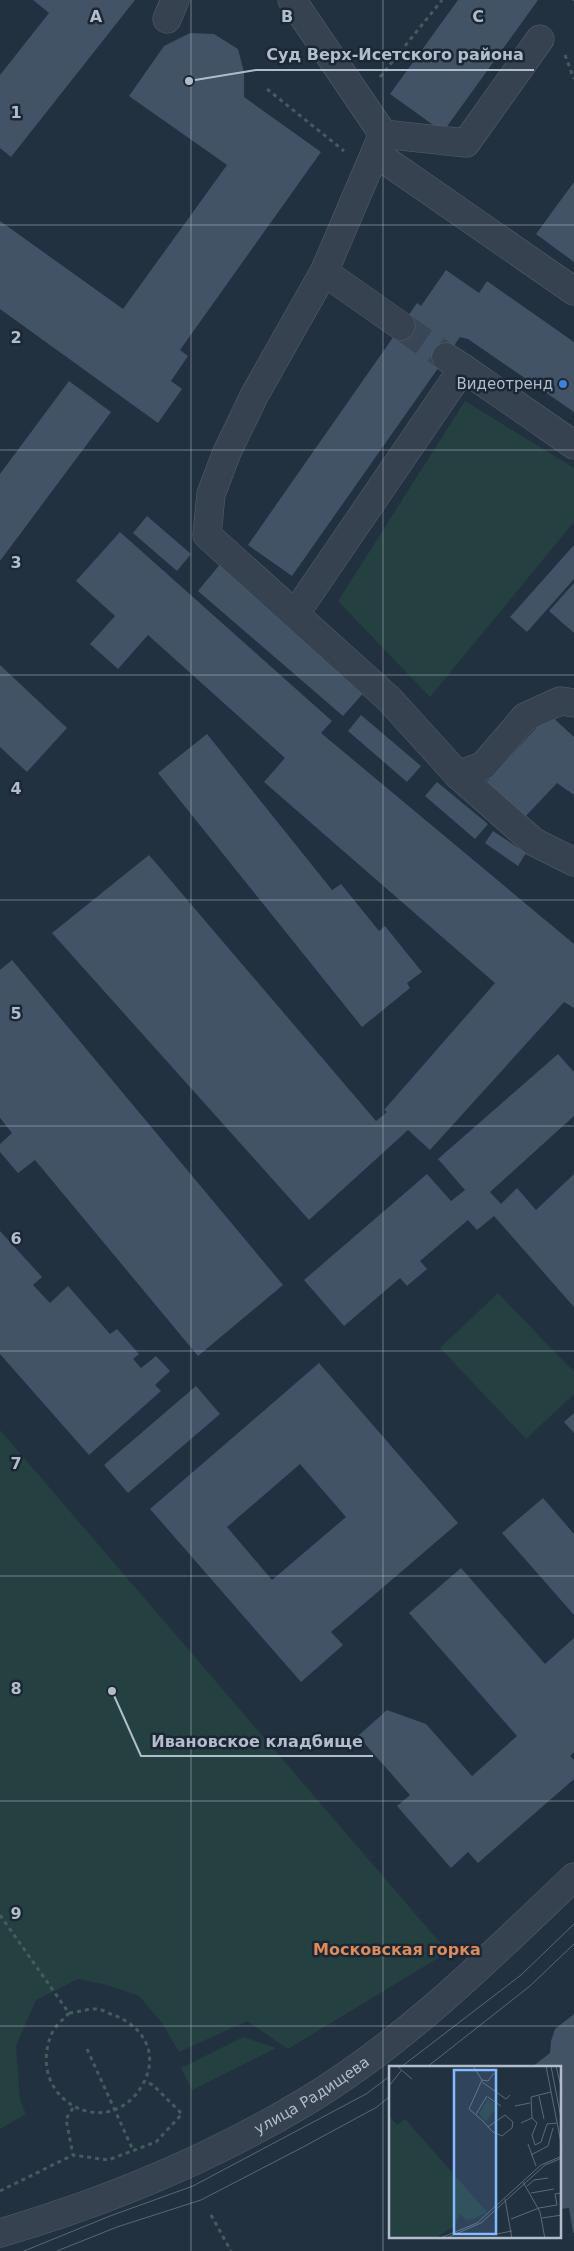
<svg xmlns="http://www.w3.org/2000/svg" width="574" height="2251" viewBox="0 0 574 2251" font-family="'DejaVu Sans',sans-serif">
<rect width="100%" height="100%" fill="#223140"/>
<path fill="#244041" d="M465 401 574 468V522L430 697 338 601Z
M498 1293 574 1372V1394L526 1439 440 1348Z
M0 1430 448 1952 288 2049 247 2021 179 2052 162 2023 139 1996 107 1985 78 1979 36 2000 16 2046 20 2099 26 2114 0 2129Z
M243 2037 276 2048 192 2090 181 2068Z"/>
<path fill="#425365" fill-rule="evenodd" d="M33 0H135L11 157 0 148V75L49 13Z
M458 0H538L443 132 390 94Z
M190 33 214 34 238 49 244 72V97L321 152 180 350 188 356 171 381 182 389 158 423 0 309V221L123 309 227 165 129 96 164 46Z
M574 182V262L536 234Z
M446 270 479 293 487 281 574 342V412L468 339 460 337 292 576 248 545 417 303 421 306Z
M69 381 111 412 0 561V474Z
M147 516 191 554 177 571 133 533Z
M120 532 332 721 321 733 574 944V1008L564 1002 430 1150 408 1130 309 1220 52 933 149 855 376 1121 387 1112 384 1110 495 983 264 782 285 758 148 635 118 669 90 644 115 616 76 581Z
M574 545V579L527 632 510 617Z
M221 563 367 689 343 716 198 591Z
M574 583V633L549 611Z
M0 665 67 728 27 772 0 747Z
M549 714 574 737V795L557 783 523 819 484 785Z
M361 715 421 766 407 782 348 731Z
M207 734 332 890 341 884 379 931 385 926 422 972 407 983 410 988 362 1027 158 773Z
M437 782 488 824 475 839 425 796Z
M493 831 526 853 518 866 485 843Z
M12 960 283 1285 198 1356 35 1160 18 1173 0 1152V1144L12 1133 0 1118V970Z
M558 1054 574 1072V1116L490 1192 501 1204 517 1188 536 1210 574 1174V1307L494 1216 477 1230 468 1220 420 1261 427 1269 407 1286 400 1278 344 1326 304 1280 427 1174 451 1201 465 1190 438 1159Z
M0 1231 42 1277 33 1285 50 1303 68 1286 110 1334 117 1329 139 1354 133 1359 141 1368 156 1356 170 1371 155 1385 161 1391 89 1455 0 1354Z
M319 1363 458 1523 331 1632 343 1645 301 1682 150 1509ZM300 1464 346 1517 272 1580 227 1527Z
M196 1386 220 1414 128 1493 104 1465Z
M574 1413V1433L564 1422Z
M543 1498 574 1534V1615L502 1533Z
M461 1568 545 1664 574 1638V1752L570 1756 574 1760V1779L478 1863 468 1852 451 1868 397 1806 410 1795 358 1736 387 1710 426 1724 472 1776 517 1736 409 1613Z
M574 2014V2233H573L569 2208 560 2209V2067H532L550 2053 551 2041 555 2029Z"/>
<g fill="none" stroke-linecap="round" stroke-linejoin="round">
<path stroke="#384655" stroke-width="28" stroke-dasharray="28 14" stroke-linecap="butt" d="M401 326 446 357"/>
<defs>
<g id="minor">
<path d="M292 0 383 134 324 272 255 394 227 452 211 494 207 535 389 699 458 775 534 842 574 862"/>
<path d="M167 19 175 0"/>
<path d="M383 134 466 143 540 39"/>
<path d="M375 153 574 291"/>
<path d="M324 272 401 326"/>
<path d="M463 368 574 445"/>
<path d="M304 601 463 368 446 357"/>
<path d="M458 775 483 766 525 717 560 701 574 703"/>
<path id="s1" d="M0 2233C106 2202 210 2159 305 2102 405 2042 490 1957 574 1877"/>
</g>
</defs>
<use href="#minor" stroke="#54606e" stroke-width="29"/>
<path stroke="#425d5e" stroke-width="3" stroke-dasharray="4 4" stroke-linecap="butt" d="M574 0V1
M565 55 574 79
M380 77 442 0
M267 89 344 151
M0 1915 69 2013C78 2012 87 2009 96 2009 101 2009 106 2012 111 2014 140 2024 160 2050 144 2082 111 2146 23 2100 52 2033 55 2026 64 2019 69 2013
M87 2049 133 2150
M73 2108 66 2119 73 2155 108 2160 156 2142 182 2114 153 2085 144 2081
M0 2191 73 2155
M211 2215 231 2251"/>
<use href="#minor" stroke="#364250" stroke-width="28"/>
<path stroke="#586778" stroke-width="1" d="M401 2067 521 1975 574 1924
M427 2067 530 1986 574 1944
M24 2251 110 2216 193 2186 366 2094 390 2076
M57 2251 117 2227 201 2200 305 2146 377 2107 390 2096"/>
</g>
<path fill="none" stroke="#b2bdcb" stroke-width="1" stroke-opacity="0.55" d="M191 0V2251M383 0V2251M0 225H574M0 450H574M0 675H574M0 900H574M0 1126H574M0 1351H574M0 1576H574M0 1801H574M0 2026H574"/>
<circle fill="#3f7fe0" stroke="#1b2735" stroke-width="2" cx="563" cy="384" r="5"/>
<g text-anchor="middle" stroke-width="5" stroke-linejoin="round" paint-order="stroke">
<g font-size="15" fill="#b2bdcb" stroke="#1b2735" text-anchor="end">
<text x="553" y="389">Видеотренд</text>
</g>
<g font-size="15" fill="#b2bdcb" stroke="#1b2735">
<text dy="5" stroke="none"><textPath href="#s1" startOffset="342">улица Радищева</textPath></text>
</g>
<g font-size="16" font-weight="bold" fill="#df8b59" stroke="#1b2735">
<text x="397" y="1955">Московская горка</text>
</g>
</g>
<g transform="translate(389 2066)">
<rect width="172" height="172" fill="#223140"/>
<path d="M99 33 109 40 97 55 90 48ZM0 50 8 59 16 53 98 146 79 156 85 152 78 154 71 148 64 161 46 172H0Z" fill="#244041"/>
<path fill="none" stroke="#5c6978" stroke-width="1" d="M84 0 93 14 80 43 94 55 99 61 104 66 113 70 123 62 124 56 116 49 99 61M157 0 173 82M162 0 173 57M167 0 173 25M9 1 23 13M93 14 99 15 105 7M93 16 117 33 121 29M0 20 12 5M150 30 155 53M99 31 112 40M126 40 141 37M87 48 98 30M143 52 148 57 143 69 146 79 152 76 158 58 168 57M132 57 143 52 142 31 162 26M139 78 147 100M142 89 159 80 164 62M134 116 151 146 156 173M138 120 145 114 159 112M142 127 165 123M116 133 123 173M153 152 173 149M122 153 150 142 168 139 166 128 172 127M108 168 123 165M49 173 88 157 152 99 173 90M55 173 92 157 156 99 173 92"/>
<path fill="#83bbff" fill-opacity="0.15" stroke="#83bbff" stroke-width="2.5" d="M65 4H107V168H65Z"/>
<rect width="172" height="172" fill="none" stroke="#b2bdcb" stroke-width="2.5"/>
</g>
<g font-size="16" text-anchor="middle" font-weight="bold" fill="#b2bdcb" stroke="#1b2735" stroke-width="5" stroke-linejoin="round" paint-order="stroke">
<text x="96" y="22">A</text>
<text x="287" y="22">B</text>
<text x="478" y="22">C</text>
<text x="16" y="118">1</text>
<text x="16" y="343">2</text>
<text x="16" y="568">3</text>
<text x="16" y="794">4</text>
<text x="16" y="1019">5</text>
<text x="16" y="1244">6</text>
<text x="16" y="1469">7</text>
<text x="16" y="1694">8</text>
<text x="16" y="1919">9</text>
</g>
<path fill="none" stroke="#b2bdcb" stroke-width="2" d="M189 81L256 70H534M112 1691L141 1756H373"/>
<g fill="#b2bdcb" stroke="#1b2735" stroke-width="2">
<circle cx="189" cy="81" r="5"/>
<circle cx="112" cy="1691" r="5"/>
</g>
<g font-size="16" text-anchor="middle" font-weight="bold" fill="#b2bdcb" stroke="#1b2735" stroke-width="5" stroke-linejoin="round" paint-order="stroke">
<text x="395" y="60">Суд Верх-Исетского района</text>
<text x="257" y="1747">Ивановское кладбище</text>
</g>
</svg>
